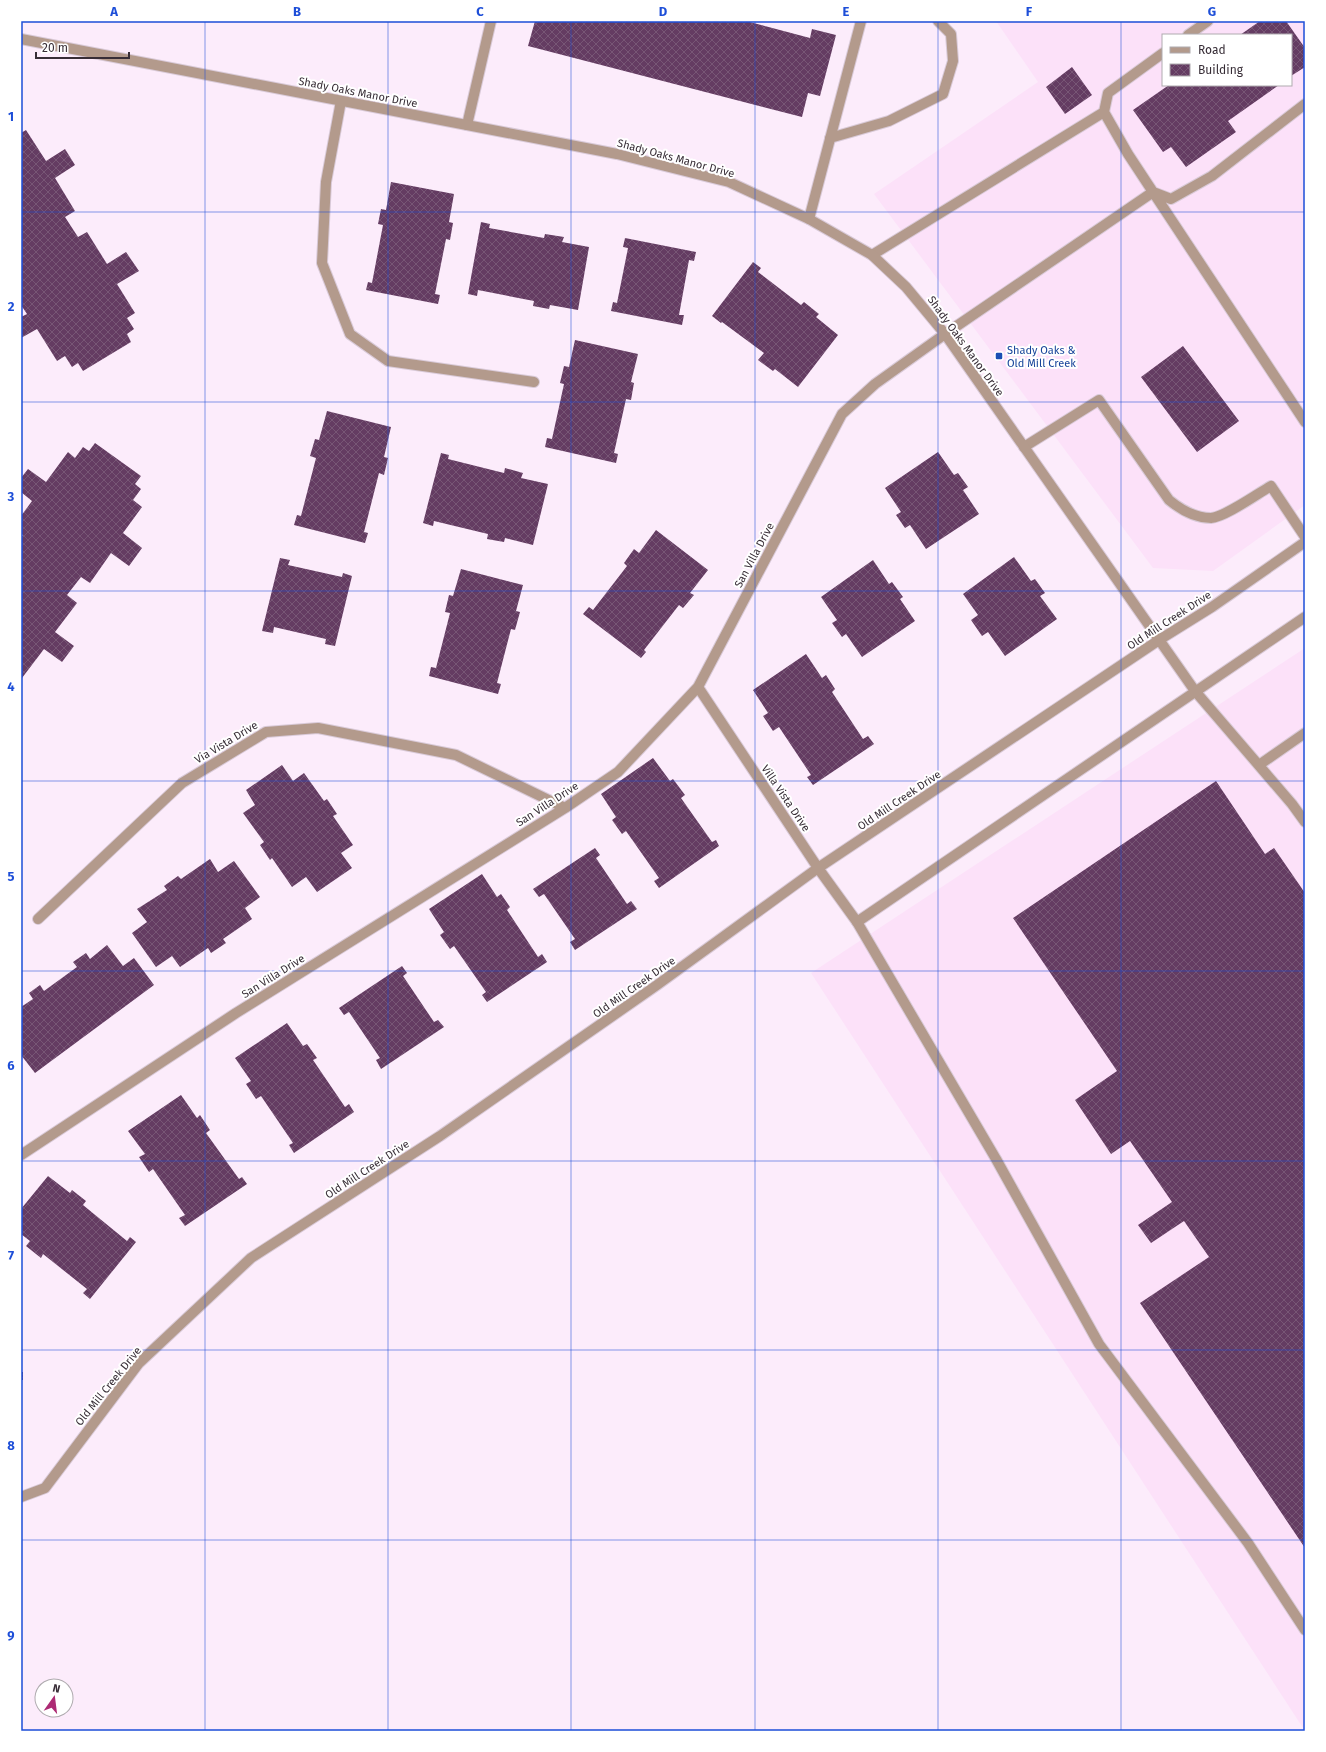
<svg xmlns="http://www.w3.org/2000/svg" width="1326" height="1752" viewBox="0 0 1326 1752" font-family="'Fira Sans',sans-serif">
<defs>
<pattern id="building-cross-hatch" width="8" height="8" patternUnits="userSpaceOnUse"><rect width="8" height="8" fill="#643c62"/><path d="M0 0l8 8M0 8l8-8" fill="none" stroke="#775675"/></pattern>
</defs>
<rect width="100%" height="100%" fill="#fcecfb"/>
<path fill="#fce1f9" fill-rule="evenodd" d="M996 21H1305V505L1213 571 1153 568 874 194 1038 82ZM1163 35H1291V85H1163Z
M1305 648V1731L811 973Z"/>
<path fill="url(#building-cross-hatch)" d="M535 21H746L810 38 812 29 836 35 820 96 808 93 802 117 528 46Z
M1260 21H1286L1305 48V67L1291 76V35H1240Z
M1072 67 1092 95 1065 114 1046 87Z
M1169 85H1279L1228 121 1236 132 1186 167 1171 147 1163 152 1133 110Z
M26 130 46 161 65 149 75 165 55 178 75 211 65 217 78 237 87 232 107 264 126 252 139 271 117 284 135 313 127 318 134 329 127 334 131 342 83 371 78 363 72 367 65 356 57 361 37 329 21 338V317L27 314 21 305V133Z
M391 182 454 194 449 222 453 223 450 240 446 239 435 294 440 295 438 304 366 290 368 282 372 283 383 225 378 224 381 209 386 210Z
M481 222 490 224 489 228 544 238 545 234 564 237 562 242 589 247 578 310 550 305 549 309 533 306 534 301 478 290 477 296 468 294Z
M625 238 696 252 694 261 689 260 679 315H684L682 325 611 311 613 302 617 303 628 248 623 247Z
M753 262 761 268 758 272 801 305 804 302 819 314 816 317 838 335 798 387 775 369 773 371 758 360 764 353 722 322 721 323 712 316Z
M575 340 638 354 631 382 634 383 631 400 626 399 614 453 618 454 616 463 545 447 547 438 552 439 564 384 560 383 564 366 569 367Z
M1183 346 1239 421 1197 452 1141 377Z
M327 411 391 427 384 457 388 458 384 475 379 473 364 532 368 533 365 543 294 525 297 515 301 516 316 458 310 456 315 439 319 440Z
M95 443 141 476 135 484 141 489 133 500 142 507 123 533 142 548 129 566 111 553 90 583 81 577 67 595 77 603 55 632 74 646 62 662 44 649 22 678 21 538 23 535 21 534V516L32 501 21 492V478L28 469 46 482 68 452 75 458 83 447 89 451Z
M938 452 954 475 958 473 968 487 963 490 979 514 926 549 910 525 905 528 896 515 901 512 885 488Z
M441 453 449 455 448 459 504 473 505 468 523 473 521 478 548 484 533 545 505 538 504 542 487 539 488 534 434 521 433 526 423 523Z
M656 530 708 570 690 593 694 595 683 608 679 605 644 650 646 652 641 658 583 614 589 607 593 610 627 566 624 563 634 549 639 553Z
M1014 557 1031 581 1035 579 1045 593 1040 596 1057 619 1005 656 988 632 982 636 971 620 978 615 963 594Z
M280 558 290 560 288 565 342 577 343 573 352 576 335 646 325 644 326 639 274 627 273 633 262 631Z
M873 560 889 584 892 582 903 597 900 599 915 621 862 657 846 634 842 637 832 623 837 620 821 597Z
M461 569 523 585 516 611 520 612 515 630 511 629 497 683 501 684 498 694 429 676 431 667 436 668 450 613 445 612 449 595 453 596Z
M806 654 822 678 826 675 835 689 832 692 863 739 868 736 874 744 813 785 807 777 811 775 779 727 773 731 763 716 768 713 753 690Z
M653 758 670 781 673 779 685 795 681 798 712 842 716 840 719 846 659 888 654 881 659 878 626 831 622 834 612 820 616 817 601 794Z
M282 765 293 781 304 773 324 801 327 799 337 814 333 816 353 845 341 853 352 868 317 892 306 877 292 887 272 858 270 860 260 845 264 842 243 813 255 805 246 790Z
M1216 781 1265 854 1274 848 1305 893V1548L1140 1303 1209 1257 1184 1221 1151 1243 1138 1225 1172 1202 1130 1141 1111 1154 1075 1100 1117 1071 1013 918Z
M595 848 600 855 596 858 627 904 631 901 637 909 575 950 570 942 575 939 544 894 539 897 533 889Z
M210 859 218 872 234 861 260 897 245 908 252 919 223 939 226 943 211 953 208 948 180 967 172 956 156 967 132 933 147 922 137 909 167 890 164 886 178 876 181 879Z
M482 874 497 897 501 894 510 907 507 910 538 957 542 954 547 962 487 1002 482 995 486 992 454 946 450 949 440 935 444 932 429 909Z
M107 945 123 966 134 958 154 985 35 1073 21 1055V1007L33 999 29 993 40 985 44 991 77 967 73 962 86 953 90 959Z
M402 966 407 973 403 976 434 1022 438 1020 444 1027 381 1069 376 1060 380 1058 349 1012 344 1015 339 1008Z
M287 1023 303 1046 307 1044 317 1058 313 1060 345 1107 349 1104 354 1112 294 1153 289 1145 293 1143 261 1096 256 1099 246 1084 251 1081 235 1058Z
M181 1095 197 1118 200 1115 210 1130 206 1133 239 1179 242 1177 247 1184 185 1226 179 1218 185 1215 153 1169 149 1172 139 1157 145 1154 128 1131Z
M48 1176 70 1193 72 1190 86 1201 83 1205 127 1241 130 1237 136 1242 90 1299 83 1293 87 1289 43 1254 41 1258 26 1246 30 1241 21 1234V1209Z
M21 1372H23V1380H21Z"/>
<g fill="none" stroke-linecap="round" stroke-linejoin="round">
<defs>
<path id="lane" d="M1188 35 1208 21
M1163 53 1108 93 1104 112 1128 154 1153 192 1171 199 1212 176 1305 104
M467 125 491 21
M830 138 889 121 943 94 953 61 951 34 938 21
M809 219 861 21
M872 255 1104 112
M945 334 1153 192 1305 422
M1024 447 1099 400 1169 500C1180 509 1195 518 1211 518 1225 517 1257 494 1271 486L1305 537
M1195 691 1292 804 1305 822
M1259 765 1305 733
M857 922 996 1159 1099 1344 1248 1543 1305 1630"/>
<path id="street" d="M21 39 617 154 729 182 809 219 872 255 906 287 945 334 1195 691
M341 101 326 182 322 263 350 334 388 361 534 382
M698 687 818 868 857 922 1305 617
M38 919 182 783 266 732 318 728 456 755 565 808
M21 1155 236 1013 565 808 618 772 698 687 842 414 875 384 945 334
M21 1497 45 1488 139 1363 251 1258 440 1136 657 985 818 868 1159 640 1212 607 1305 542"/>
</defs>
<use href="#lane" stroke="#d9cad8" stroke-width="12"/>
<use href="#street" stroke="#d9cad8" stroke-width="12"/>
<use href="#lane" stroke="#b39a8c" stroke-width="10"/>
<use href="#street" stroke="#b39a8c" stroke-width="10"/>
</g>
<path fill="none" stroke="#1d4ed8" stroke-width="1" stroke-opacity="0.55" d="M205 21V1731M388 21V1731M571 21V1731M755 21V1731M938 21V1731M1121 21V1731M21 212H1305M21 402H1305M21 591H1305M21 781H1305M21 971H1305M21 1161H1305M21 1350H1305M21 1540H1305"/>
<rect fill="#1a4fb4" stroke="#fff" stroke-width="1.5" x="995" y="352" width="8" height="8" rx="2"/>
<g text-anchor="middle" stroke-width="4" stroke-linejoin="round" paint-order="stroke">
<g font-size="11" fill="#372d36" stroke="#fff">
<text transform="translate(358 92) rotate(11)" y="4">Shady Oaks Manor Drive</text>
<text transform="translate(676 158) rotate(15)" y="4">Shady Oaks Manor Drive</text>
<text transform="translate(966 346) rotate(54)" y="4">Shady Oaks Manor Drive</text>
<text transform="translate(754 555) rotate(-62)" y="4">San Villa Drive</text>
<text transform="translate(1169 620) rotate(-33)" y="4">Old Mill Creek Drive</text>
<text transform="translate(226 742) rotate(-31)" y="4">Via Vista Drive</text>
<text transform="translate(786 798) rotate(56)" y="4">Villa Vista Drive</text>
<text transform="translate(899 800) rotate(-34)" y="4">Old Mill Creek Drive</text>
<text transform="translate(547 804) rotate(-33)" y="4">San Villa Drive</text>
<text transform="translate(273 976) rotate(-32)" y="4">San Villa Drive</text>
<text transform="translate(634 987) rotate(-35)" y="4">Old Mill Creek Drive</text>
<text transform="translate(367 1169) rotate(-33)" y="4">Old Mill Creek Drive</text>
<text transform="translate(108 1386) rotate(-51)" y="4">Old Mill Creek Drive</text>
</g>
<g font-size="11" fill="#164399" stroke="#fff" text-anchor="start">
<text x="1007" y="354">Shady Oaks &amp;<tspan x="1007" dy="13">Old Mill Creek</tspan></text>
</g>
</g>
<rect width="1326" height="1752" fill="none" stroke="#ffffff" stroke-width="44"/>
<rect x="1162" y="34" width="130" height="52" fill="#ffffff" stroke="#afabaf"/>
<rect x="1170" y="47" width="20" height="6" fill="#b39a8c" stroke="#afabaf"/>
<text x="1198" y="54" font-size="12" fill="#372d36">Road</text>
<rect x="1170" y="64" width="20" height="12" fill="url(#building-cross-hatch)" stroke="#afabaf"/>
<text x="1198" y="74" font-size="12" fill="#372d36">Building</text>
<g transform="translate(54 1698) rotate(14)"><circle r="19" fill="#ffffff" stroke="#afabaf"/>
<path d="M0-3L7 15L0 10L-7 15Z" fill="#ad2a74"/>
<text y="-6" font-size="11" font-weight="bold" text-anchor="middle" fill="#372d36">N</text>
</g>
<path d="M36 52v6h93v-6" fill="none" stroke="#372d36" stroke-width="2"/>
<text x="42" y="52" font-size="12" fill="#372d36" stroke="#ffffff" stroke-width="3" paint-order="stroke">20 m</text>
<rect x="22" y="22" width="1282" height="1708" fill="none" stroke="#1d4ed8" stroke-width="1.5"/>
<g font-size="13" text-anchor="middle" font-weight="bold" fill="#1d4ed8">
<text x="114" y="16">A</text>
<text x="297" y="16">B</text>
<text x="480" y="16">C</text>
<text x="663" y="16">D</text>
<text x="846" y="16">E</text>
<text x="1029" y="16">F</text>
<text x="1212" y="16">G</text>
<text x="11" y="121">1</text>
<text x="11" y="311">2</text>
<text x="11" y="501">3</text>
<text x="11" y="691">4</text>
<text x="11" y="881">5</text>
<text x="11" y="1070">6</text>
<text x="11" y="1260">7</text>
<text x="11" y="1450">8</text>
<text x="11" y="1640">9</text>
</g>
</svg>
